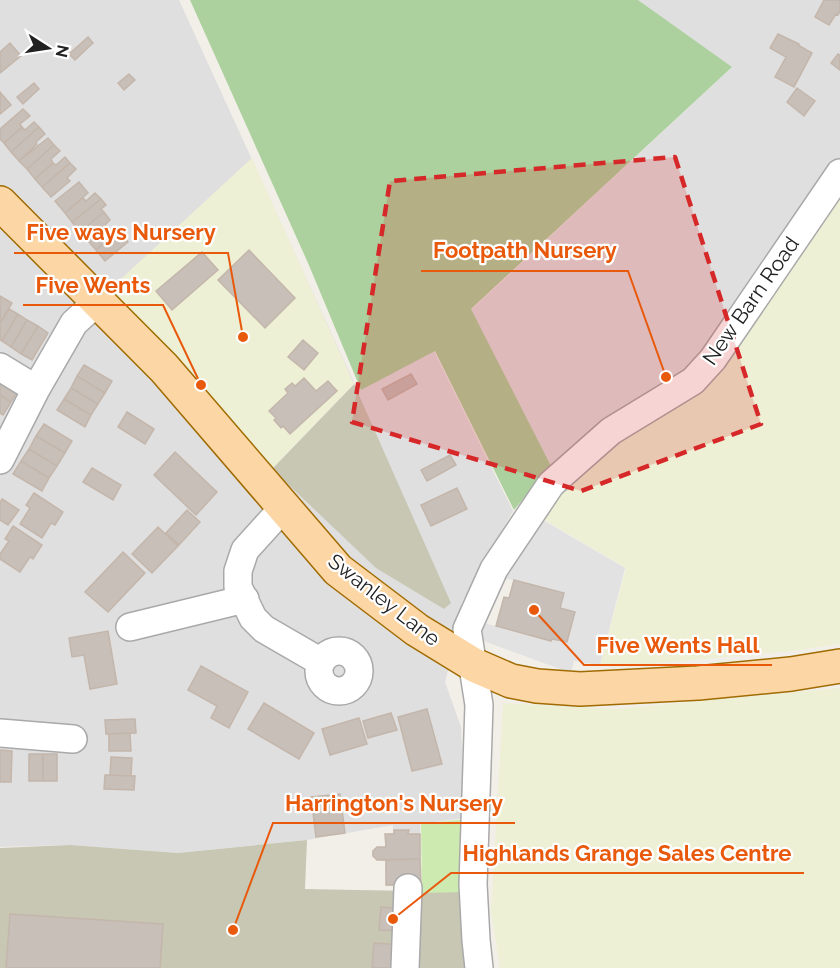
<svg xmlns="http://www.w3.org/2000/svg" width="840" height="968" viewBox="0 0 840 968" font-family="Raleway,sans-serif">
<rect width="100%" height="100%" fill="#f2efe9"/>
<path fill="#e0dfdf" d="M0 0H179L358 391 434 351 513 511 461 604V622L445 682 461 727 465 818 420 824 421 885 386 886 385 861 377 860 372 856V851L377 847H385V834H393V825L307 840 178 853 69 845 0 847Z
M638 0H840V160L694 369 551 466 471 310 731 68Z"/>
<path fill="#c7c7b4" d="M354 384 451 603 444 609 376 568 272 469Z
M307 840 305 889 465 892 466 968H0V848L70 845 178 853Z"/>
<path fill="#eef0d5" d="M252 158 354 384 272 469 109 290Z
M840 187V644L792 651 649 664 600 665 626 568 536 515 593 456 667 412Z
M840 688V968H500L491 912 503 703 615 709Z"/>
<path fill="#cdebb0" d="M466 819 465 892 422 893 421 824Z"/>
<path fill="#add19e" d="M190 0H638L732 67 471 309 551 466 514 510 435 351 361 390 308 263Z"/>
<path fill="#e2e2e2" d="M543 520 625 568 600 665 574 661 571 673 481 640V632L484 623 551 641 552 639 567 642 575 612 560 608 564 593 504 578Z"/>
<path fill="#c7bfb8" stroke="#c4b6ab" stroke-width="1.5" d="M824 0H840V11L838 15 836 14 829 25 815 17Z
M778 34 799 44 798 45 812 53 794 87 775 77 786 57 770 48Z
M88 37 93 43 75 60 69 54Z
M10 43 21 56 0 73V52Z
M838 54 840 55V70L831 63Z
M129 74 135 80 124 90 118 83Z
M34 83 39 89 23 104 17 97Z
M797 88 815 101 804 116 787 102Z
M0 92 11 105 0 114Z
M23 109 30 116 20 124 22 127 4 143 0 139V129Z
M34 122 39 127 11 152 4 143 22 127 25 130Z
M39 127 45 134 36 142 37 144 19 161 11 152Z
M48 138 54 145 27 169 19 161Z
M54 145 60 151 51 159 53 163 35 179 27 169Z
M65 157 70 163 42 187 35 179 53 163 56 165Z
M70 163 76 169 67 178 70 181 51 197 42 187Z
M79 182 88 193 65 213 55 201Z
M95 193 101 199 72 222 65 213 83 198 86 201Z
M101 199 106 205 101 209 104 212 80 232 72 222Z
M104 212 110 220 105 225 107 227 89 242 80 232Z
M107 227 113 235 96 250 89 242Z
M119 230 128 242 105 261 96 250Z
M249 250 295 298 265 328 218 280Z
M202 252 218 270 172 310 156 291Z
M0 296 12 303 0 323Z
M9 309 18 314 2 341 0 340V323Z
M18 314 27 320 11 347 2 341Z
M27 320 38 326 21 354 11 347Z
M38 326 48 333 32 360 21 354Z
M303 340 318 353 304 370 288 357Z
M84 365 112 381 105 393 77 376Z
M411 374 417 384 388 400 382 389Z
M77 376 105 393 98 404 71 388Z
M0 377 19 389 11 402 0 395Z
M304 378 316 391 328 381 337 391 290 434 283 426 281 428 274 420 276 418 269 411 288 393 285 389 292 383 295 386Z
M71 388 98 404 91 415 64 399Z
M0 395 11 402 3 415 0 413Z
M64 399 91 415 85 427 57 410Z
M127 412 154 429 145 444 118 427Z
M44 424 72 441 65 453 36 436Z
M36 436 65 453 57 466 29 449Z
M29 449 57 466 49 478 21 461Z
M175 452 217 492 196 515 154 475Z
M450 455 456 465 427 481 421 470Z
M21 461 49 478 42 491 13 474Z
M92 468 121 485 113 500 83 482Z
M457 488 467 509 431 526 421 505Z
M34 493 63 512 55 525 51 523 42 538 20 524 30 508 26 505Z
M2 499 19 510 8 525 0 520V503Z
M187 510 200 522 179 545 166 533Z
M13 526 42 545 33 559 30 557 20 572 0 559V554L9 541 5 539Z
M158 527 178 546 152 573 132 554Z
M123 552 145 573 108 612 85 592Z
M514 580 564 593 560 608 575 612 567 642 552 639 551 641 496 626 504 597 509 598Z
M108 631 117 684 90 689 84 655 72 657 69 638Z
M201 666 248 692 229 728 211 718 217 706 188 690Z
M264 703 314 733 299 759 248 729Z
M427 709 442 764 412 771 398 717Z
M391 713 397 730 368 738 363 721Z
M359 718 367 744 330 755 322 729Z
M135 719 136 733 106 734 105 720Z
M130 733 131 751H109V734Z
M0 750 12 751 11 782H0Z
M29 754H43V781H29Z
M43 754H57V781H43Z
M111 757 132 758 131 776 110 775Z
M105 775 135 776 134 790 104 789Z
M340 794 345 833 316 837 311 797Z
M394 830H409L408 834H420V859L377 860 373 856V851L377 847H386L385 834H394Z
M420 859 421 885H386V860Z
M381 907 406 909 405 931 379 930Z
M10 914 163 924 160 968H6Z
M374 943 404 945 402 968H372Z"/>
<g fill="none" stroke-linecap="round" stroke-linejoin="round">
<defs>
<path id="minor" d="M0 367 36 389
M0 460 36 389 74 323 97 302
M283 508 245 550 238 571V587L253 618 264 629 321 662
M130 627 245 599
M319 671a20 20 0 1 1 40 0a20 20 0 1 1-40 0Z
M0 733 73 739
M405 968 408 888
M479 968 476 940 473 884 479 705 467 629 494 569 551 484 611 431 693 381 713 359 840 173"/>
<path id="major" d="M0 203 164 368 338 570 417 630 474 665 511 681 537 686 580 689 698 683 791 674 840 666"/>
</defs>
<use href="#minor" stroke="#a9a9a9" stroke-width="30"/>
<use href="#major" stroke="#a06b00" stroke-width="36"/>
<use href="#minor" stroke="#fff" stroke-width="27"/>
<use href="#major" stroke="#fcd6a4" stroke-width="33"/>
</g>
<path fill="#d62828" fill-opacity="0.2" stroke="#d62828" stroke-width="4.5" stroke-dasharray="12 8" stroke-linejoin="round" d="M675 157 761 424 581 491 352 422 390 181Z"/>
<g text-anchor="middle" stroke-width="4.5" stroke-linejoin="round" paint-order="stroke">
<g font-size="21" fill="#222" stroke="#fff">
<text transform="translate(751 301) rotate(-55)" y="7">New Barn Road</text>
<text transform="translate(384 600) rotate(38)" y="7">Swanley Lane</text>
</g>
</g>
<path fill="none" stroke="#e8590c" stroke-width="2" d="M243 337L228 253H14M666 377L628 271H421M201 385L163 305H23M534 610L584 665H772M233 930L273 823H515M393 919L451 873H804"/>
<g fill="#e8590c" stroke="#fff" stroke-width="2">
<circle cx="243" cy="337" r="6"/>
<circle cx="666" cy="377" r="6"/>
<circle cx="201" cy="385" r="6"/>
<circle cx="534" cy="610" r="6"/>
<circle cx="233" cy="930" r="6"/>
<circle cx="393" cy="919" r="6"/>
</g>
<g font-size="22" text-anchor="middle" font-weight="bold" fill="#e8590c" stroke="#fff" stroke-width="4.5" stroke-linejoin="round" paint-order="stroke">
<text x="121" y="240">Five ways Nursery</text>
<text x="525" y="258">Footpath Nursery</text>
<text x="93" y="293">Five Wents</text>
<text x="678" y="653">Five Wents Hall</text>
<text x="394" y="811">Harrington's Nursery</text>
<text x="627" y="861">Highlands Grange Sales Centre</text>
</g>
<g transform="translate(48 48) rotate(102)" stroke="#ffffff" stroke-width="4.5" paint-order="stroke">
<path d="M0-4.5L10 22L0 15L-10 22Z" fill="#222222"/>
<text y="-9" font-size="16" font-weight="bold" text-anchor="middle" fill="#222222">N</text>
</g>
</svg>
